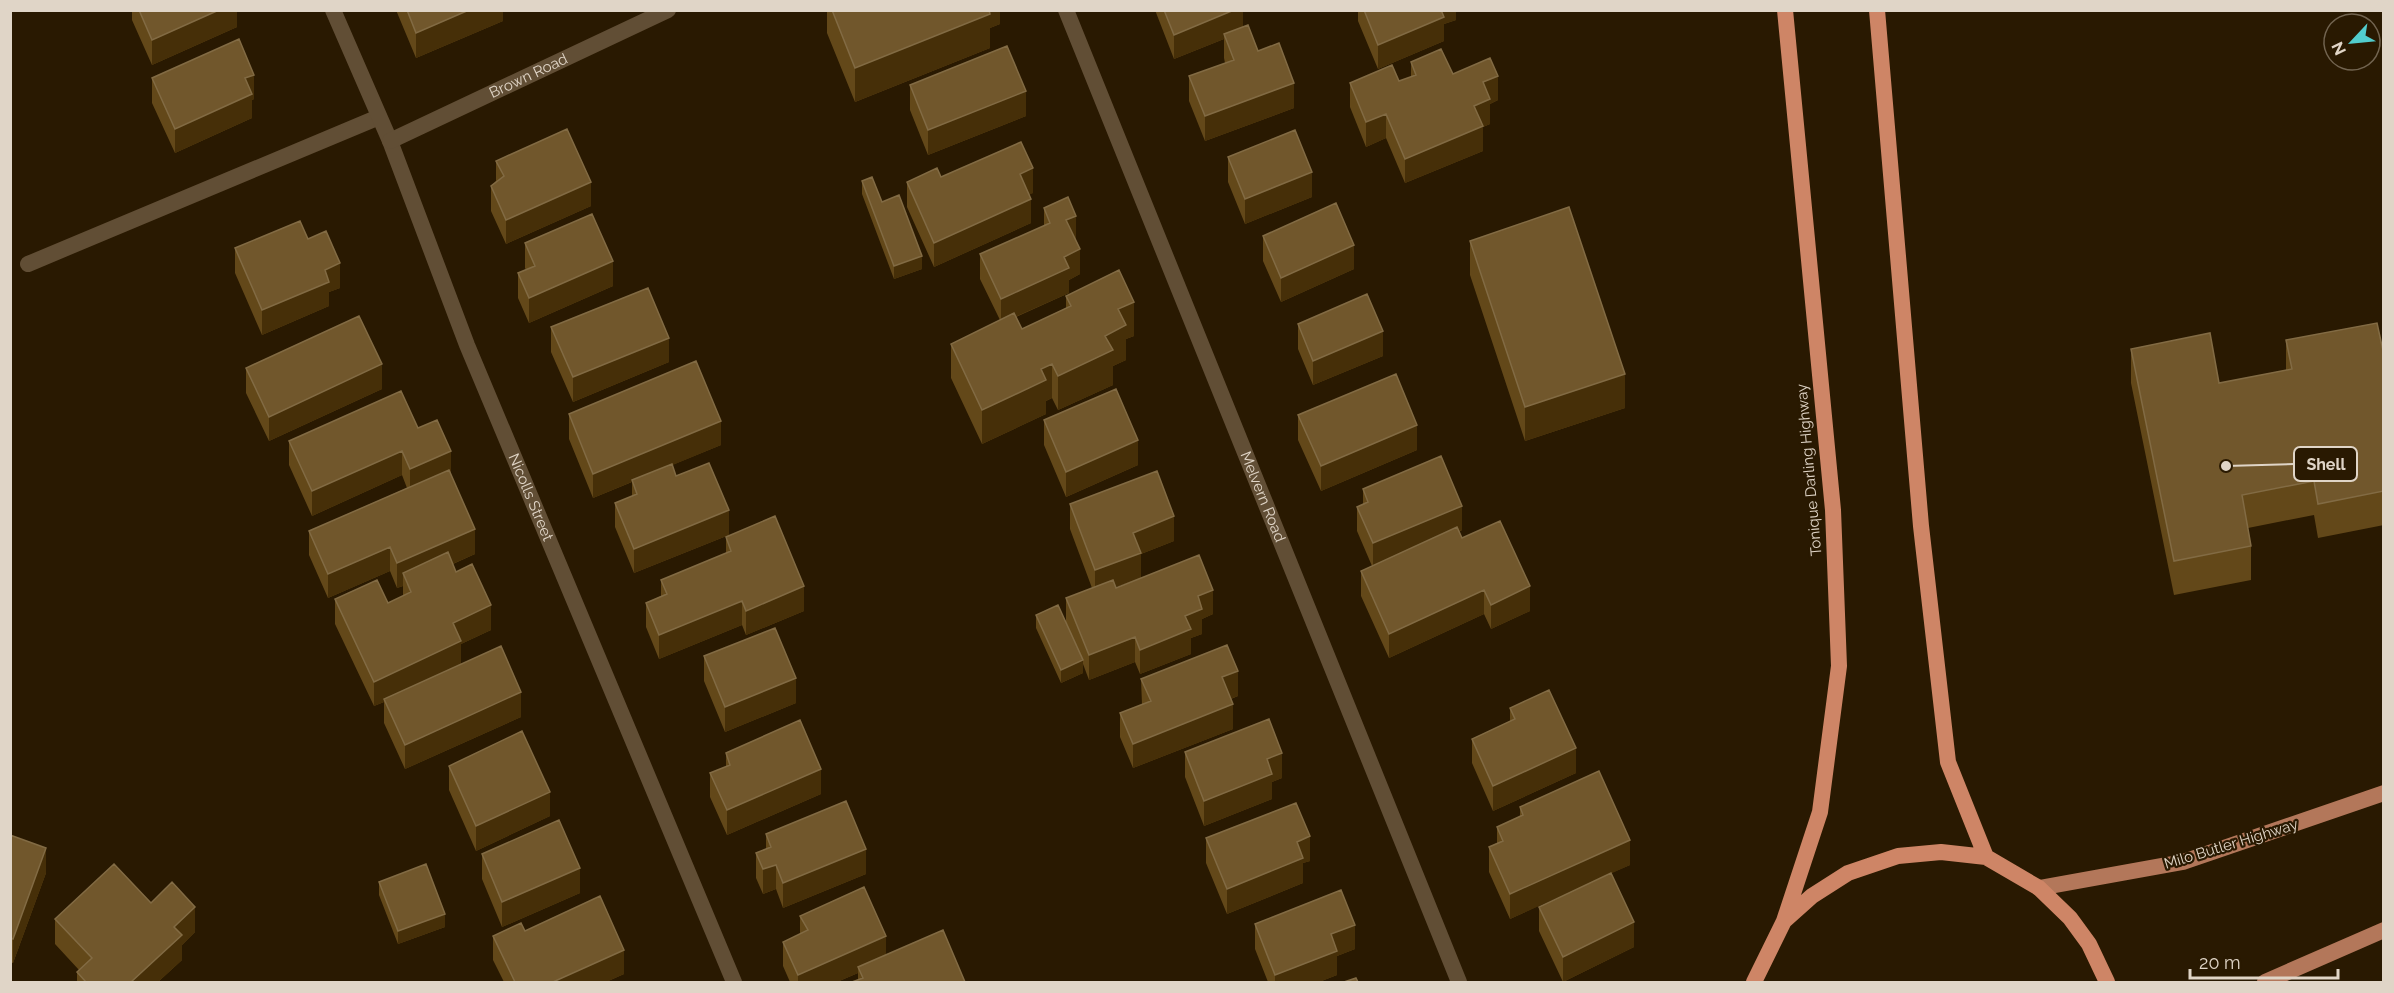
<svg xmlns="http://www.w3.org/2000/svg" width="2394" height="993" viewBox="0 0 2394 993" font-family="Raleway,sans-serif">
<rect width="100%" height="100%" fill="#291901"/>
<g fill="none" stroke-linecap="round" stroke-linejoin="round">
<path stroke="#614e35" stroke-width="16" d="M28 264 379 117"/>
<g stroke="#614e35" stroke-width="16">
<path id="s1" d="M333 10 390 141 467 345 734 982"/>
<path id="s2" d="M1066 10 1459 982"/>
<path id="s3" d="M390 141 668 10"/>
</g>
<path stroke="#b3775a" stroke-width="16" d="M2039 888 2183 862 2384 793
M2265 982 2384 930"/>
<path stroke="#ce8566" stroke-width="16" d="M1877 10 1921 526 1948 762 1986 857
M1784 921 1820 812 1839 666 1833 510 1785 10
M1754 982 1784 921 1812 896 1848 873 1898 856 1941 852 1986 857 2039 888 2070 918 2089 944 2107 982"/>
</g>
<path fill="#634819" d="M132 10H237V27L152 65 132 20Z
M396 10H503V21L416 58Z
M827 10H1000V24L990 28V48L855 102 827 33Z
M1155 10H1243V26L1294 108 1205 141 1189 101V76L1225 63 1224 58V39L1174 59Z
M1358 10H1456V20L1444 24V41L1378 69 1358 21Z
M1411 62 1453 74 1498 100 1490 104V124L1483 127V151L1405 183 1386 138 1366 147 1350 107V83L1399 81 1411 77Z
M152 78 254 99 252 100V118L175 153 152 103Z
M910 85 1026 116 928 155 910 110Z
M1228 157 1312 197 1245 224 1228 182Z
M496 161 591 206 506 244 491 211V186L496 181Z
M941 177 1033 193 1029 194 1031 223 934 267 907 207V182Z
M862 181 922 269 894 279 862 194Z
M1044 208 1076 241 1080 274 1069 280V293L1016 317 1022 329 1066 308V296L1134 336 1126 339V360L1113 366V385L1058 410 1052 398 1046 401V414L982 444 951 378V344L1000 320 980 279V254L1044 226Z
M1263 236 1354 269 1281 302 1263 261Z
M308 239 340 288 329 292V306L262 335 235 273V248Z
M1470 241 1625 408 1525 441 1470 275Z
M525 243 613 286 529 323 518 298V273L526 270 525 268Z
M1298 324 1383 356 1313 385 1298 349Z
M551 327 669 362 573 402 551 352Z
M2286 340 2384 355V525L2318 538 2314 515 2248 528 2251 546V580L2174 595 2131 383V349L2219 383 2286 370Z
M246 368 382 389 269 441 246 393Z
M569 414 721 445 672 465 676 476 729 535 634 573 615 527V503L632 496V482L593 498 569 439Z
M1298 415 1417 450 1321 491 1298 440Z
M1044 420 1138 465 1066 497 1044 445Z
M418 428 451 474 475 554 453 564 456 572 491 630 461 644V664L521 717 405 769 384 723V702L374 706 335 624V599L388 603 403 596V586L397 588 390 571 328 598 309 555V531L407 488 402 475 312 516 289 465V441Z
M1363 489 1462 530 1459 532 1462 538 1530 611 1491 629 1484 614 1389 658 1361 596V571L1372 566 1357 531V507L1363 504Z
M1070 504 1174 541 1141 554V578L1115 587 1116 588 1213 614 1202 619V634L1191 638V654L1140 674 1135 662 1089 680 1083 664V673L1061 683 1036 628V615L1066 623V598L1092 588 1070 529Z
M726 537 804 611 746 635 742 625 659 659 646 627V603L661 596V580L726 553Z
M704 656 796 703 725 732 704 681Z
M1141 679 1238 696 1231 699 1233 729 1133 768 1120 737V713L1142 705Z
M1510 708 1576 773 1493 811 1472 763V739L1510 721Z
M1185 752 1282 778 1272 782V799L1204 826 1185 777Z
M726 753 821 794 727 835 710 797V773L726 767Z
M449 766 550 816 476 851 449 790Z
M1520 807 1630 865 1611 873 1634 947 1563 982 1539 931V907L1586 884 1510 919 1489 872V847L1497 843V827L1520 816Z
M766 834 866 874 783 908 776 889 763 894 756 878V853L766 849Z
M10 835 46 873 13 963 10 962Z
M1206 838 1310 861 1303 863V883L1227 914 1206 863Z
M482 854 580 893 502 927 482 879Z
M379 882 445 927 398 944 379 895Z
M151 903 195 932 182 945V960L158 982H77V972L79 970 55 944V919Z
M800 916 886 955 965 982 858 980V973L837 982H790L783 966V942L800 934Z
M1255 924 1355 949 1337 956V975L1319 982H1268L1255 949Z
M525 931 624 974 606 982H504L493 960V936Z"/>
<path fill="#462f08" d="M219 10H237V27L152 65V40Z
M469 10H503V21L416 58V33Z
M983 10H1000V24L990 28V48L855 102V68Z
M1234 10H1243V32L1224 34V39L1174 59V35Z
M1438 10H1456V20L1444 24V41L1378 69V45Z
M254 75V99L252 100V118L175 153V129L245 78Z
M1498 76V100L1490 104V124L1483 127V151L1405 183V159L1474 106 1483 82Z
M1294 83V108L1205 141V116Z
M1026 91V116L928 155V130Z
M1386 114V138L1366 147V122Z
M1033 168V193L1020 199V174Z
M1312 172V197L1245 224V199Z
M591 182V206L506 244V220Z
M1031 199V223L934 267V243Z
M1076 216V241L1066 245V220Z
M1354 245V269L1281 302V278Z
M1080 249V274L1069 280V293L1001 323V299L1064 257Z
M922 256V269L894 279V266Z
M613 261V286L529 323V298Z
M340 263V288L329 292V306L262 335V310L325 270Z
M1134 302V336L1126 339V360L1113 366V385L1058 410V376L1105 336 1118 309Z
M1383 331V356L1313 385V361Z
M669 338V362L573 402V377Z
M382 364V389L269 441V417Z
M1052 364V398L1046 401V414L982 444V410L1041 369Z
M1625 374V408L1525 441V407Z
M721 421V445L593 498V474Z
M1417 425V450L1321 491V466Z
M1138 440V465L1066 497V472Z
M402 451V475L312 516V491Z
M451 451V476L410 494V469Z
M1462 506V530L1373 568V543Z
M729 510V535L634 573V549Z
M1174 516V541L1141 554V578L1095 594V570L1133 533Z
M475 529V554L407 584 403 573V586L397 588V563Z
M390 547V571L328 598V574Z
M804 586V611L746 635V611Z
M1530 586V611L1491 629V605Z
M1213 590V614L1202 619V634L1191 638V654L1140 674V650L1185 616 1198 596Z
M1484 590V614L1389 658V634Z
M742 601V625L659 659V635Z
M491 605V630L461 644V666L384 699V702L374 706V682L453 623Z
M1135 637V662L1089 680V655Z
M1083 660V673L1061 683V670Z
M1238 671V696L1222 702V677Z
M796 678V703L725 732V707Z
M521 692V717L405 769V745Z
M1233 704V729L1133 768V744Z
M1576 748V773L1493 811V786Z
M1282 753V778L1272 782V799L1204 826V801L1267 759Z
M821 769V794L727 835V810Z
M550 792V816L476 851V826Z
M1310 836V861L1303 863V883L1227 914V889L1297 842Z
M1630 840V865L1510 919V894Z
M46 848V873L13 963V939Z
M866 849V874L783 908V883Z
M776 865V889L763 894V869Z
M580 868V893L502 927V902Z
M195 907V932L182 945V960L158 982H131L174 927Z
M445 914V927L398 944V931Z
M1634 922V947L1563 982V957Z
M1355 925V949L1337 956V975L1319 982H1275V975L1331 934Z
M886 936V960L858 967V973L837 982H798V975Z
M624 950V974L606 982H553Z"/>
<path fill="#71572c" stroke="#826b44" stroke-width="1.5" d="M139 10H219L152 40Z
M407 10H469L416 33Z
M832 10H989L990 14 855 68Z
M1164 10H1234L1174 35Z
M1364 10H1441L1444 17 1378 45Z
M1248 25 1258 51 1279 43 1294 83 1205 116 1189 76 1234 60 1224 34Z
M239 39 254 75 245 78 252 94 175 129 152 78Z
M1007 46 1026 91 928 130 910 85Z
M1441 49 1453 74 1490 58 1498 76 1483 82 1490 99 1474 106 1483 126 1405 159 1386 114 1366 122 1350 83 1392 65 1399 81 1416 75 1411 62Z
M567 129 591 182 506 220 491 186 504 176 496 161Z
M1295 130 1312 172 1245 199 1228 157Z
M1021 142 1033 168 1020 174 1031 199 934 243 907 182 937 168 941 177Z
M872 177 882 202 899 195 922 256 894 266 862 181Z
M1068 197 1076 216 1066 220 1080 249 1064 257 1069 268 1001 299 980 254 1050 223 1044 208Z
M1336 203 1354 245 1281 278 1263 236Z
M1569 207 1625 374 1525 407 1470 241Z
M592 214 613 261 529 298 518 273 535 266 525 243Z
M300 221 308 239 326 231 340 263 325 270 329 282 262 310 235 248Z
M1119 270 1134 302 1118 309 1126 325 1105 336 1113 350 1058 376 1052 364 1041 369 1046 380 982 410 951 344 1014 313 1022 329 1071 306 1066 296Z
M648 288 669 338 573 377 551 327Z
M1367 294 1383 331 1313 361 1298 324Z
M359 316 382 364 269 417 246 368Z
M2377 323 2384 355V491L2318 504 2314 481 2242 495 2251 546 2174 561 2131 349 2210 333 2219 383 2292 369 2286 340Z
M696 361 721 421 593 474 569 414Z
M1396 374 1417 425 1321 466 1298 415Z
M1116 389 1138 440 1066 472 1044 420Z
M401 391 418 428 437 420 451 451 410 469 402 451 312 491 289 441Z
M1441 456 1462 506 1373 543 1357 507 1368 502 1363 489Z
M709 463 729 510 634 549 615 503 637 494 632 480 672 464 676 476Z
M449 470 475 529 397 563 390 547 328 574 309 531Z
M1157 471 1174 516 1133 533 1141 553 1095 570 1070 504Z
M775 516 804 586 746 611 742 601 659 635 646 603 667 594 661 580 731 551 726 537Z
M1500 521 1530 586 1491 605 1484 590 1389 634 1361 571 1457 527 1462 538Z
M448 552 456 572 472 564 491 605 453 623 461 641 374 682 335 599 377 580 388 603 411 592 403 573Z
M1199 555 1213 590 1198 596 1202 609 1185 616 1191 629 1140 650 1135 637 1089 655 1066 598 1113 580 1116 588Z
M1058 605 1083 660 1061 670 1036 615Z
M775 628 796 678 725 707 704 656Z
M1227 645 1238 671 1222 677 1233 704 1133 744 1120 713 1151 701 1141 679Z
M501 646 521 692 405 745 384 699Z
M1549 690 1576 748 1493 786 1472 739 1515 719 1510 708Z
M1269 719 1282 753 1267 759 1272 774 1204 801 1185 752Z
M800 720 821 769 727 810 710 773 730 765 726 753Z
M522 731 550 792 476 826 449 766Z
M1599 771 1630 840 1510 894 1489 847 1503 841 1497 827 1523 815 1520 807Z
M846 801 866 849 783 883 776 865 763 869 756 853 771 847 766 834Z
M1296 803 1310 836 1297 842 1303 858 1227 889 1206 838Z
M559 820 580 868 502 902 482 854Z
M10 835 46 848 13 939 10 938Z
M114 864 151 903 172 882 195 907 174 927 182 935 131 982H86L77 972 92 958 55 919Z
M426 864 445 914 398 931 379 882Z
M1611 873 1634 922 1563 957 1539 907Z
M864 887 886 936 798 975 783 942 808 930 800 916Z
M1341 890 1355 925 1331 934 1337 951 1275 975 1255 924Z
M600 896 624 950 553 982H515L493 936 521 923 525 931Z
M943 930 965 982H852L863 978 858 967Z
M1356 978 1358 982H1344Z"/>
<g text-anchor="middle" stroke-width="4.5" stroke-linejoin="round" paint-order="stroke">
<g font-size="15" fill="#e0d5c7" stroke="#291901">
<text dy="5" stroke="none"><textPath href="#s3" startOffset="153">Brown Road</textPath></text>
<text transform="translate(1809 470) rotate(-95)" y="5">Tonique Darling Highway</text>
<text dy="5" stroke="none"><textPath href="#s2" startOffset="525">Melvern Road</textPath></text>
<text dy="5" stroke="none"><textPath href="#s1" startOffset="526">Nicolls Street</textPath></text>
<text transform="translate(2231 844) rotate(-17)" y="5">Milo Butler Highway</text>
</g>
</g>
<path fill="none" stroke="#e0d5c7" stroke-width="2" d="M2226 466L2294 464"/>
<circle fill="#e0d5c7" stroke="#291901" stroke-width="2" cx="2226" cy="466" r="6"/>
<rect fill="#291901" stroke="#e0d5c7" stroke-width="2" x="2294" y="447" width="63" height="34" rx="6"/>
<g font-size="16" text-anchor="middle" font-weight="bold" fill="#e0d5c7">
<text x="2326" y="470">Shell</text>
</g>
<rect width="2394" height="993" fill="none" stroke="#e0d5c7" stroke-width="24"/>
<g transform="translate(2352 42) rotate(244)"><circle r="28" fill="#291901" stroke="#726450" stroke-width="1.5"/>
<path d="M0-4.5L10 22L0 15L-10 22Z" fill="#52cdce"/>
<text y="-9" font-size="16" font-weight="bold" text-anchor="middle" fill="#e0d5c7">N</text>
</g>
<path d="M2190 969v9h148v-9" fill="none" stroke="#e0d5c7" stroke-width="3"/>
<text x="2199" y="969" font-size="18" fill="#e0d5c7" stroke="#291901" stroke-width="4.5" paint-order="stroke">20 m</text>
</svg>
